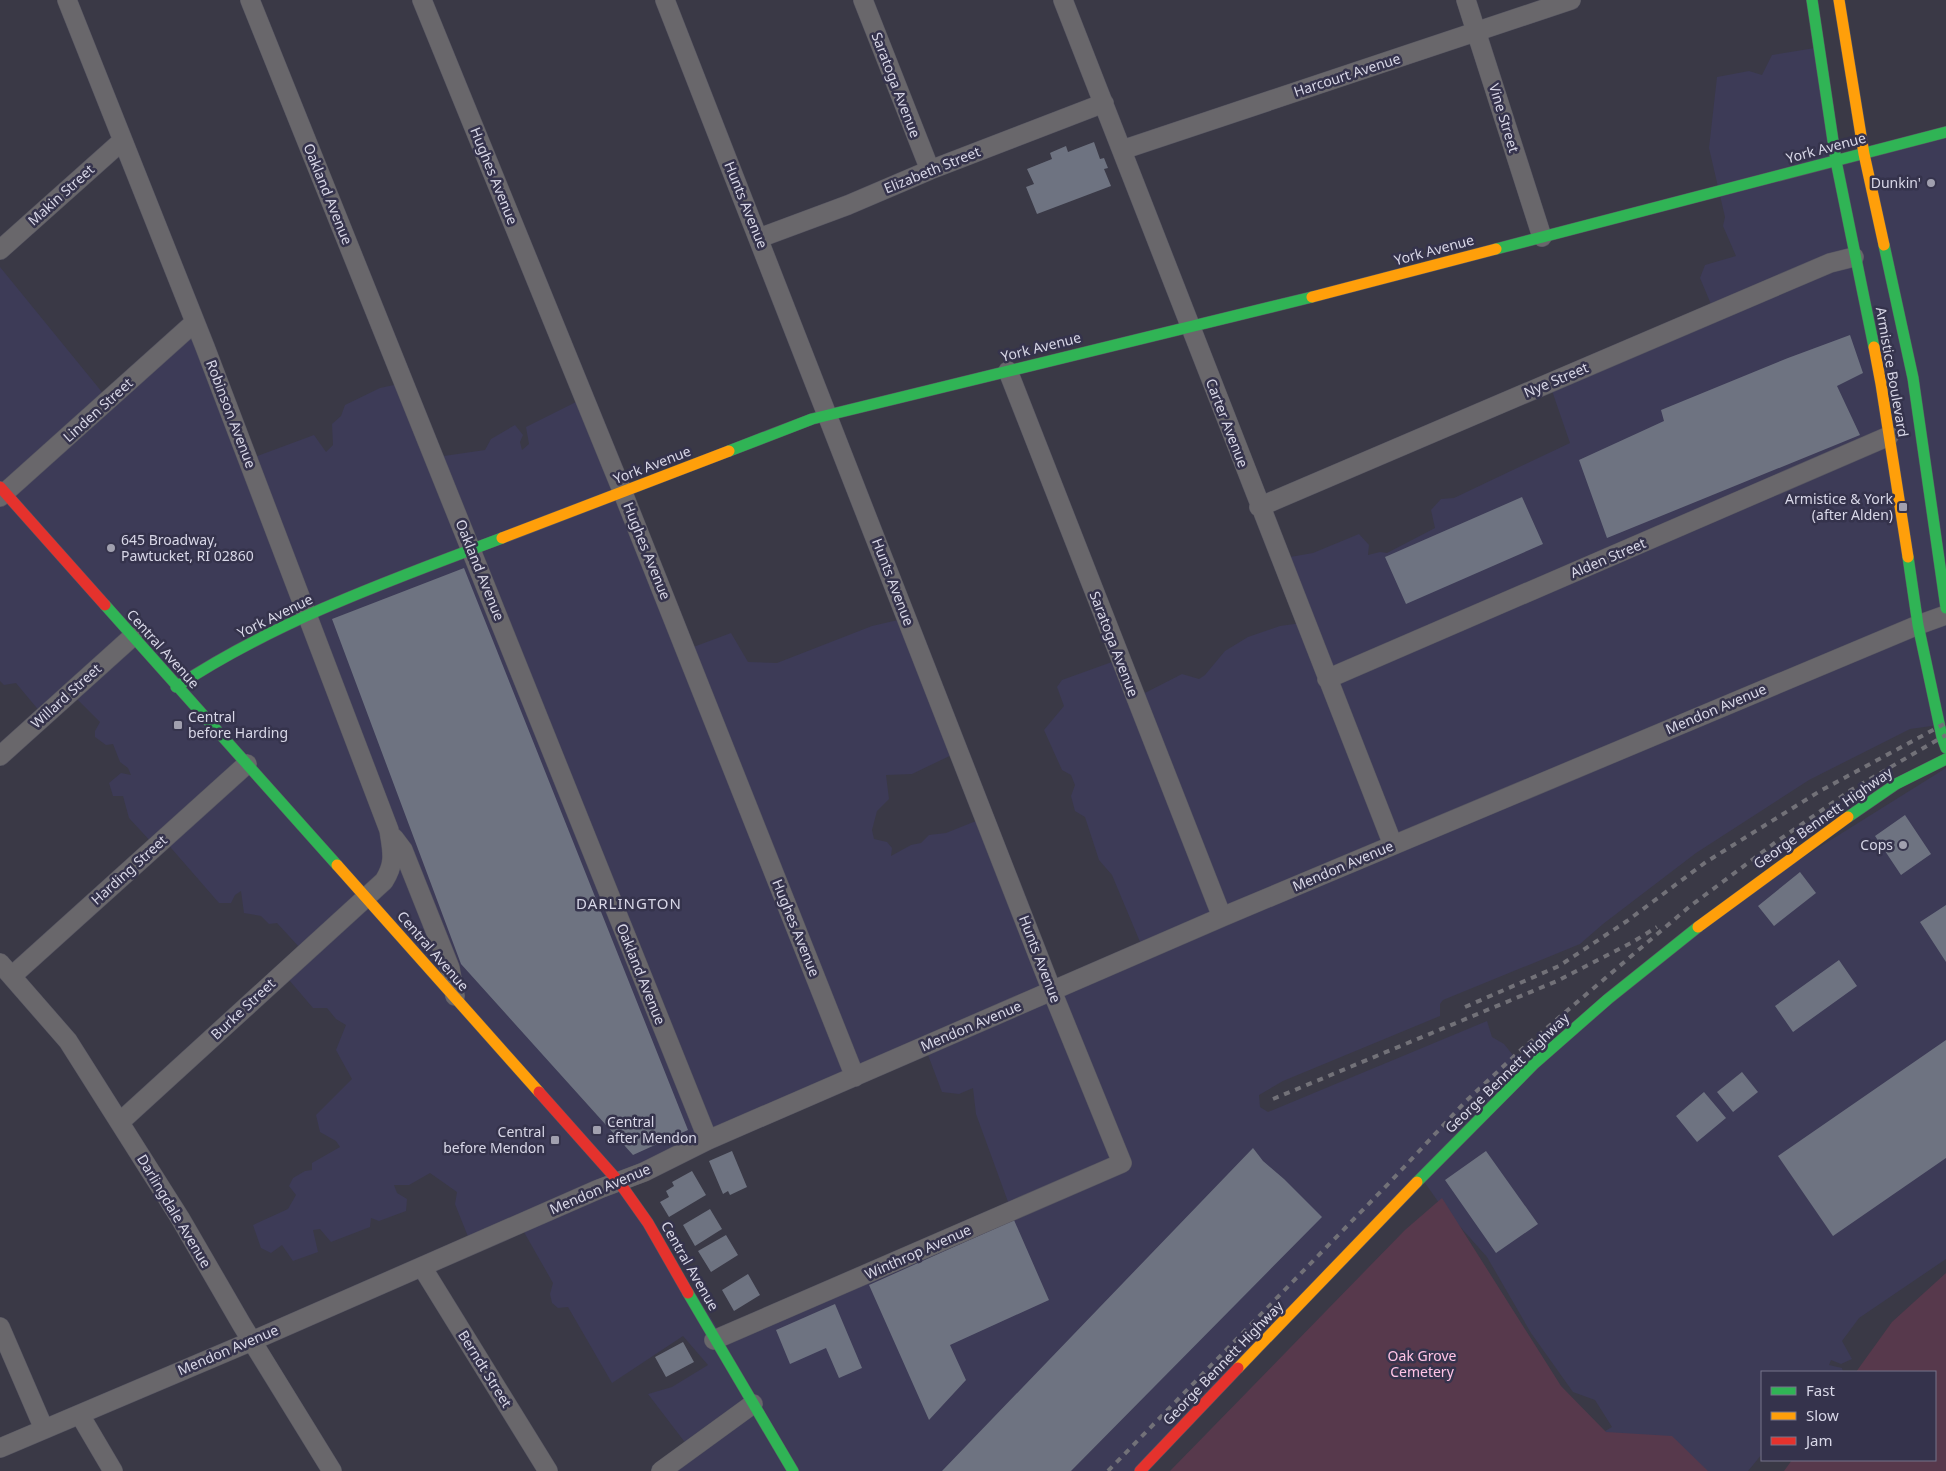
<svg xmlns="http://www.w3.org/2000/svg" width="1946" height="1471" viewBox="0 0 1946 1471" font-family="'Noto Sans',sans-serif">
<rect width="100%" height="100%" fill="#3a3946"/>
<path fill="#3d3b57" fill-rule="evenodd" d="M1821 47 1841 159 1946 131V724L1910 729 1809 780 1696 853 1603 924 1580 944 1443 1000 1440 1004V1016L1283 1081 1259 1095 1260 1107 1268 1112 1487 1021 1492 1037 1504 1044 1525 1070 1722 908 1946 768V1259L1859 1318 1842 1341 1852 1359 1841 1364 1831 1360 1829 1365 1842 1368 1843 1372H1762V1454L1748 1471H1640L1600 1434 1612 1427 1595 1400 1573 1392 1531 1333 1487 1257 1439 1203 1423 1180 1139 1471H661L687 1445 648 1394 672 1387 708 1365 683 1336 612 1383 568 1307 558 1308 552 1303 550 1294 553 1283 520 1225 471 1244 455 1204 457 1192 430 1173 409 1185H394L397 1193 407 1199 406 1211 379 1221 371 1218 370 1227 331 1242 320 1229 313 1230 318 1252 293 1261 282 1245 271 1253 261 1248 253 1225 288 1209 296 1195 289 1186 293 1178 305 1171 312 1170V1163L340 1147 336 1141 320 1132 316 1115 352 1079 336 1050 346 1025 336 1019 327 1008H313L284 974 301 949 277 923 269 924 261 916 244 913 241 891 235 895 231 903H219L165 841 153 844 129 818 123 796H113L109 783 121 773 131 775 128 768 120 762 113 744 106 745 95 737V731L100 722 71 693 41 713 16 683 4 685 0 681V267L106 397 196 321 252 458 314 435 326 452 333 445 332 424 341 416 345 405 380 388 403 383 437 457 485 450 491 439 515 425 523 435 520 442 522 450 529 444 526 427 582 399 688 649 731 633 748 662 777 663 872 626 907 618 962 750 912 774 886 775 889 799 877 811 872 830 874 839 887 842 892 848 891 856 911 845 921 843 929 835 946 833 986 817 1055 987 1143 949 1112 875 1099 860 1085 817 1075 811 1071 796 1075 785 1071 775 1062 770 1044 730 1064 706 1057 687 1062 680 1123 658 1139 696 1182 674 1199 679 1205 675 1225 651 1248 637 1280 626 1309 622 1290 557 1313 553 1359 534 1369 545 1368 555 1380 552 1387 553 1435 528 1431 510 1441 499 1454 498 1570 443 1549 382 1713 309 1700 278 1705 265 1736 256 1723 226 1725 217 1709 148 1717 77 1749 71 1762 75 1772 55ZM925 1047 942 1092 959 1094 973 1088 976 1114 1011 1210 721 1334 623 1178Z"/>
<path fill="#57394c" d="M1442 1198 1561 1386 1606 1432 1672 1436 1708 1471H1170L1405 1230Z
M1946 1273V1471H1784L1792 1460H1935V1372H1856L1892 1322Z"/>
<path fill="#6e7381" d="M1094 142 1100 159 1104 158 1108 168 1104 169 1111 186 1037 214 1026 187 1034 184 1027 169 1052 159 1050 153 1052 152 1066 146 1068 152Z
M1850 335 1863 373 1837 386 1860 435 1607 538 1579 460 1664 421 1661 410 1788 358Z
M1522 497 1543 544 1406 604 1385 557Z
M464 568 688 1130 633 1155 461 964 332 619Z
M1905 815 1931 854 1901 875 1875 836Z
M1800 872 1816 893 1774 926 1758 906Z
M1946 905V962L1920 922Z
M1839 960 1857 986 1793 1032 1775 1006Z
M1946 1040V1158L1833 1236 1778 1156Z
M1742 1072 1758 1092 1733 1112 1717 1092Z
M1704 1092 1726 1118 1697 1142 1676 1116Z
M1253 1148 1263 1161 1284 1179 1322 1217 1071 1471H942Z
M732 1151 747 1187 730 1195 728 1191 723 1194 709 1161Z
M1486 1151 1538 1224 1496 1253 1445 1180Z
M692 1171 706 1195 669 1217 660 1202 669 1197 666 1191 674 1186 672 1182Z
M710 1209 722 1229 695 1246 683 1225Z
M1014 1220 1049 1300 950 1345 966 1380 929 1420 869 1285Z
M726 1235 738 1255 711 1272 698 1251Z
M748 1274 760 1295 734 1311 722 1290Z
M835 1304 862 1368 839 1378 826 1348 790 1364 776 1330Z
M683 1342 694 1362 666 1377 655 1357Z"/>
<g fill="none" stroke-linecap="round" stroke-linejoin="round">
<defs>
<path id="street" d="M67 0 205 347 389 830C392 851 396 862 384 881L120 1122
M250 0 708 1140
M422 0 623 493 855 1077
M665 0 1052 991 1122 1163 714 1340
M863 0 930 170
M1063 0 1393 845
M1466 0 1542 237
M1122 150 1571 0
M759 238 848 205 930 170 1104 103
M0 250 122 141
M1008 371 1222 917
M0 497 195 322
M1259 507 1830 263 1854 257
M1327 679 1889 436
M0 756 132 637
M394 838 403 850 450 968 455 996
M0 963 68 1041 180 1218 242 1325 332 1471
M12 976 247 764
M422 1267 548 1471
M0 1327 44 1429
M80 1415 113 1471
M0 1448 252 1341 599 1189 644 1172 708 1140 1222 917 1918 625 1946 615
M661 1471 753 1404"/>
<path id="fast" d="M1812 0 1836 161 1874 347
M1884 245 1913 378 1946 608
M1496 249 1946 132
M729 451 812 419 1312 297
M1908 557 1918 625 1942 737 1946 748
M105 605 337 865
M176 687C275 621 391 580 502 538
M1848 817 1896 784 1946 759
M1417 1182 1535 1063 1608 999 1698 927
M688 1293 793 1471"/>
<path id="slow" d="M1839 0 1864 154 1884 245
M1312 297 1496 249
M1874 347 1881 384 1908 557
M502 538 729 451
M337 865 539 1092
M1698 927 1848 817
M1238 1368 1417 1182"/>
<path id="jam" d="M0 487 105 605
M539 1092 619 1182 648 1223 688 1293
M1140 1471 1238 1368"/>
</defs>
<use href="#street" stroke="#575662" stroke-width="20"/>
<use href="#fast" stroke="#575662" stroke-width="12"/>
<use href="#slow" stroke="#575662" stroke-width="12"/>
<use href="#jam" stroke="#575662" stroke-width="12"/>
<use href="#street" stroke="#69676b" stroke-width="19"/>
<use href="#fast" stroke="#30b455" stroke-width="11"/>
<use href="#slow" stroke="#ff9f0a" stroke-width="11"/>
<use href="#jam" stroke="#e5322d" stroke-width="11"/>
<path stroke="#727178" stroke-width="4" stroke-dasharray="6 6" stroke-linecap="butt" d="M1465 1007 1559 966 1627 921 1706 862 1820 791 1946 723
M1273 1099 1557 981 1631 943 1657 927
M1108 1471 1392 1180 1466 1101 1522 1049 1689 907 1776 842 1851 790 1946 735"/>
</g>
<g fill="#a1a0af" stroke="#35334c" stroke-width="2">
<circle cx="1931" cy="183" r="5"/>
<rect x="1898" y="502" width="10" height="10" rx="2.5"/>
<circle cx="111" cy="548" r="5"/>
<rect x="173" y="720" width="10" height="10" rx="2.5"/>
<circle cx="1903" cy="845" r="5"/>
<rect x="592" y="1125" width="10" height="10" rx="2.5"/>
<rect x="550" y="1135" width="10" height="10" rx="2.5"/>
</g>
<g text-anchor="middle" stroke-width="5" stroke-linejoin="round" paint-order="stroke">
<g font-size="14" fill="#d8d7e7" stroke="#35334c">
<text transform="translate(1347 75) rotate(-18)" y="5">Harcourt Avenue</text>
<text transform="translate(896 85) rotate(69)" y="5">Saratoga Avenue</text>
<text transform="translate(1504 118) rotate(73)" y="5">Vine Street</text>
<text transform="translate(1826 148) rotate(-15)" y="5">York Avenue</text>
<text transform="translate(932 170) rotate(-22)" y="5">Elizabeth Street</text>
<text transform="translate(494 176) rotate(68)" y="5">Hughes Avenue</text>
<text transform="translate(328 194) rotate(68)" y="5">Oakland Avenue</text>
<text transform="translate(61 195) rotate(-42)" y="5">Makin Street</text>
<text transform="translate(746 205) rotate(68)" y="5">Hunts Avenue</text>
<text transform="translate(1434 250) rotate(-15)" y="5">York Avenue</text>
<text transform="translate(1041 347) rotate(-14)" y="5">York Avenue</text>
<text transform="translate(1892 372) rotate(80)" y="5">Armistice Boulevard</text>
<text transform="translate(1556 380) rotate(-23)" y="5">Nye Street</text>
<text transform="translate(98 410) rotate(-42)" y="5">Linden Street</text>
<text transform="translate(231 414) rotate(69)" y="5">Robinson Avenue</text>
<text transform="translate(1227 423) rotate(69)" y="5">Carter Avenue</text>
<text transform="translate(652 465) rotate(-21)" y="5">York Avenue</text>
<text transform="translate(647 551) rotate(68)" y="5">Hughes Avenue</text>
<text transform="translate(1608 558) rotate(-23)" y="5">Alden Street</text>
<text transform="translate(480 570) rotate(68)" y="5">Oakland Avenue</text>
<text transform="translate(893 582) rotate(69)" y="5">Hunts Avenue</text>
<text transform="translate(275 616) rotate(-26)" y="5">York Avenue</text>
<text transform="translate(1114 644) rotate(69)" y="5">Saratoga Avenue</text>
<text transform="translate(163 649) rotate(48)" y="5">Central Avenue</text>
<text transform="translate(66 696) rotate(-42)" y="5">Willard Street</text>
<text transform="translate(1716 709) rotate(-23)" y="5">Mendon Avenue</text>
<text transform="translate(1823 818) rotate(-35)" y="5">George Bennett Highway</text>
<text transform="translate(1343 866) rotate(-23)" y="5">Mendon Avenue</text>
<text transform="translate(129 870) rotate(-42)" y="5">Harding Street</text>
<text transform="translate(796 928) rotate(68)" y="5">Hughes Avenue</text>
<text transform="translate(433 951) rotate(49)" y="5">Central Avenue</text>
<text transform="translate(1040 959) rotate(69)" y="5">Hunts Avenue</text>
<text transform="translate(641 974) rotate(68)" y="5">Oakland Avenue</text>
<text transform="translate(243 1009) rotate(-43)" y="5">Burke Street</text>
<text transform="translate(971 1026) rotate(-23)" y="5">Mendon Avenue</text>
<text transform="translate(1507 1073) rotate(-44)" y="5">George Bennett Highway</text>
<text transform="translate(600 1189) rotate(-23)" y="5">Mendon Avenue</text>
<text transform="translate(174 1211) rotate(59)" y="5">Darlingdale Avenue</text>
<text transform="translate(918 1252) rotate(-24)" y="5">Winthrop Avenue</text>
<text transform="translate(690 1266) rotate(60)" y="5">Central Avenue</text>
<text transform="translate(228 1350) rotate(-23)" y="5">Mendon Avenue</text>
<text transform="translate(1223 1363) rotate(-46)" y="5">George Bennett Highway</text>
<text transform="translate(485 1369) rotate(58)" y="5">Berndt Street</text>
</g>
<g font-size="14" fill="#d8d7e7" stroke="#35334c" text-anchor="end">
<text x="1921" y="188">Dunkin'</text>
<text x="1893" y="504">Armistice &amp; York<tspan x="1893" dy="16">(after Alden)</tspan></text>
<text x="121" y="545" text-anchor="start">645 Broadway,<tspan x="121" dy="16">Pawtucket, RI 02860</tspan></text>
<text x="188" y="722" text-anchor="start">Central<tspan x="188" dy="16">before Harding</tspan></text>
<text x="1893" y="850">Cops</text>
<text x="607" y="1127" text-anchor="start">Central<tspan x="607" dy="16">after Mendon</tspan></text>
<text x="545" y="1137">Central<tspan x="545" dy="16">before Mendon</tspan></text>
</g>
<g font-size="14" fill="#ffc4e6" stroke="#35334c">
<text x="1422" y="1361">Oak Grove<tspan x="1422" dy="16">Cemetery</tspan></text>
</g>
<g font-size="15" letter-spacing="1" fill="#d8d7e7" stroke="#35334c">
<text x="629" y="909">DARLINGTON</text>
</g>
</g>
<rect x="1761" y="1371" width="175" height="90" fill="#35334c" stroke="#76758a"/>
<rect x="1771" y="1387" width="25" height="8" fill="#30b455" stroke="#76758a"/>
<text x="1806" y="1396" font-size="15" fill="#d8d7e7">Fast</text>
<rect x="1771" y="1412" width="25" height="8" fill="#ff9f0a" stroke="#76758a"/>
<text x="1806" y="1421" font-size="15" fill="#d8d7e7">Slow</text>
<rect x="1771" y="1437" width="25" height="8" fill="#e5322d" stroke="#76758a"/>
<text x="1806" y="1446" font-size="15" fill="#d8d7e7">Jam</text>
</svg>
